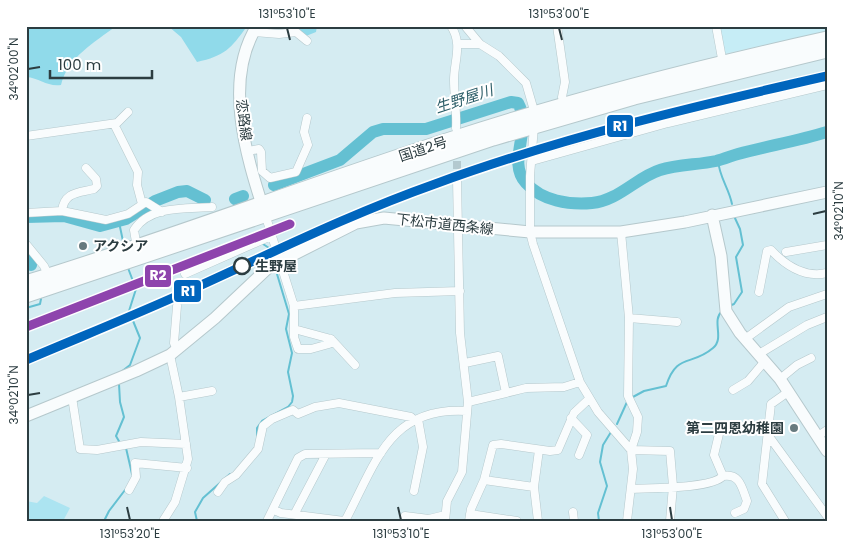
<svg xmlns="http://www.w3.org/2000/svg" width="853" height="547" viewBox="0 0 853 547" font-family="Poppins,'Noto Sans JP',sans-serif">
<rect width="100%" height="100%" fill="#d5ecf2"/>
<path fill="#c6edf6" d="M719 26H827V31L724 54Z"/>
<path fill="#ace4f1" d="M44 496 70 508 63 521H26V501L37 503Z"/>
<path fill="#90daea" d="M26 26H116C94 43 68 57 61 85 47 87 40 78 26 77Z
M168 26H247C231 49 224 56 197 62L181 37Z
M275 26H317L316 32 306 36 290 27 277 29Z"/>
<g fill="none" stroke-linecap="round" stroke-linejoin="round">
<path stroke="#64c0d2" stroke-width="2" d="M718 160C719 177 729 188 732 204
M119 222 124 246
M263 244 269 248 272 257
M729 306 734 304 742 292 736 257 743 245 740 229 734 216
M26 308 40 304 41 299
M121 372 130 365 140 338 129 311 136 289 128 268
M119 384 120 402 124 417 116 436 120 443
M631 398 644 391 666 386C677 352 691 367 713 348 725 338 711 321 722 311
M617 424 627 402
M257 437V428L262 421 288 407 292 402 293 396 288 372 292 353 286 329 289 314 277 274
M126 448 132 474
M104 521 109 511 125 490
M197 521 195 512 203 498 230 474
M599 521 598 513 607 486 600 462 603 445 611 432"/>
<path stroke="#64c0d2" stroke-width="12" d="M274 185 340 160 373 132 383 129H426L511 102 518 103C533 130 506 161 526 183 542 201 569 205 592 203 618 201 637 177 660 170 678 164 698 165 716 161 724 159 731 156 738 154 768 146 797 141 827 132
M235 199 243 196
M26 217 64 216 100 226 126 219 155 201 178 192 187 191 205 200
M26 253 31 265"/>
<path stroke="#b3c9cf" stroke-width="8" stroke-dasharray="8 4" stroke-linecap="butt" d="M457 149V179"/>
<defs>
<path id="street" d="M451 26C463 44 454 61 454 80 454 96 457 112 456 128
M465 26 480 44 499 56 526 83 535 114 530 176V232L533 244 580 382 598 412 631 450 633 469 627 521
M557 26 565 82 562 97 564 106
M716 26 723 64
M254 32 279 34 296 32 307 41
M458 44H480
M114 124 138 172 137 185 142 204
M26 136 117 123 128 112
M248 151 259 149 261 152 262 171 270 178 296 172 308 145 304 132 307 118
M532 161 668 123 827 85
M62 211C64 192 78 193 94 189L97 186 96 179 86 168
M26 213 62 211 106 220 128 214 146 202 162 212
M265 214 294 306V337L298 349H311L329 344 331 339
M621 232 629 318 628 396 638 417 637 432 631 450 670 451 673 486 670 521
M26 244 44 266 49 277
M137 248 134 230C150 205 186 209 212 207
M786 252 827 245
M185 274 271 236
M759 292 767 251 771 250C786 266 805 278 827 273
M294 306 395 293 460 291
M629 318 677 322
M294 329 331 339 355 365
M745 339 789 307 827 294
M177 350 174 343 177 306
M759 354 807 325 827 317
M465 363 498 356 506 393 468 402
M780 379 797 365 811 358
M733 390 748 381 765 361
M506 393 526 388 564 387 580 382
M72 397 80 449 97 450 141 442 186 444
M179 397 212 391
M571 418 587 435 579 455
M768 435 827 516
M818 436 827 430
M723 476C740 473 742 488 747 501L744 509 735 513
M484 480 534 487
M632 489C650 488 712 489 723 476L714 455 719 434V425
M129 490 136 477 135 463 187 468
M414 491 423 447 418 419
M218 492 225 482 236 475 258 449 263 426 272 419 293 410 298 414 315 407 339 403 411 417 414 420
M274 510 281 513 344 521
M573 512 574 521
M295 513 326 454
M470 514 517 521
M163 521 175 502 188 459 179 397 170 355
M267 521 298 458 305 454 381 453
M345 521C376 463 389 406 467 411
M405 521V516L429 519 445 515
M445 521 447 501 462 472 468 402 460 333 457 179
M469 521 471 509 484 480 493 445 501 444 550 451 558 450 574 413 589 399
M538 521 534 487 539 450
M785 521 762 484 771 404 788 392"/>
<path id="secondary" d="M257 26C223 80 246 155 264 211
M712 215 721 256 726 311 740 333 780 379 827 451
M26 416 136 371 170 355 215 318 269 267 356 223 384 218 530 232H621L685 222 827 192"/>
<path id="highway" d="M26 283C170 239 310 185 453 139 576 99 701 67 827 39
M26 295 493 138 634 97 827 50"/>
</defs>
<use href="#street" stroke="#b5c8cc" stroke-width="9"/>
<use href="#secondary" stroke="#b5c8cc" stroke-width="13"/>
<use href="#highway" stroke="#b5c8cc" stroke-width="17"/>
<use href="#street" stroke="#f9fcfd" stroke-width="8"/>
<use href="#secondary" stroke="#f9fcfd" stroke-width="11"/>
<use href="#highway" stroke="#f9fcfd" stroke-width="15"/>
<defs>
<path id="rail" d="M26 360C80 337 135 315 188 291 270 254 350 214 435 184 563 137 695 106 827 76"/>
</defs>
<use href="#rail" stroke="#cfd6d8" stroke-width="4"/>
<use href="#rail" stroke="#fff" stroke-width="2" stroke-dasharray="5.5" stroke-linecap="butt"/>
<defs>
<path id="rail-1" d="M26 360C80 337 135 315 188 291 270 254 350 214 435 184 563 137 695 106 827 76"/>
<path id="rail-2" d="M26 327 290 224"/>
</defs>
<use href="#rail-1" stroke="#fff" stroke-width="12"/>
<use href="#rail-2" stroke="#fff" stroke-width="12"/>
<use href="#rail-1" stroke="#0065bd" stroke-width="9"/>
<use href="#rail-2" stroke="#8e44ad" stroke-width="9"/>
</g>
<path fill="none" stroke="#2c3d41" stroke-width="2" d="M287 28 290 40M559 28 562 40M28 69 40 67M813 214 826 211M28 395 40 393M127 507 130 520M398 507 401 520M670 507 672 520"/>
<g fill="#677a7f" stroke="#fff" stroke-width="2">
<circle cx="83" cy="246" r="5"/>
<circle cx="794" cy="428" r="5"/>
</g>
<circle fill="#fff" stroke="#2c3d41" stroke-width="2.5" cx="242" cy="266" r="8"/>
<g text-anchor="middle" stroke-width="4" stroke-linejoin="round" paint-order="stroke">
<g font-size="14" fill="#2c3d41" stroke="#fff">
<text transform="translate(244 120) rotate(83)" y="5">恋路線</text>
<text transform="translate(423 149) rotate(-18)" y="5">国道2号</text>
<text transform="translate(445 224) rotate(6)" y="5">下松市道西条線</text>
</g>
<g font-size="14" font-weight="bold" fill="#2c3d41" stroke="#fff" text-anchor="start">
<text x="93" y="251">アクシア</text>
<text x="784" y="433" text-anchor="end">第二四恩幼稚園</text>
</g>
<g font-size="14" font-weight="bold" fill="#2c3d41" stroke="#fff" text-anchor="start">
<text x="255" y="271">生野屋</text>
</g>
<g font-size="15" font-style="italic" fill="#2e5f69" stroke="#fff">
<text transform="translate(464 99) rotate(-18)" y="5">生野屋川</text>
</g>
</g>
<g stroke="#fff" stroke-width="2">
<rect x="606" y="114" width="28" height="24" rx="5" fill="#0065bd"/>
<rect x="144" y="264" width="28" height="24" rx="5" fill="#8e44ad"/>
<rect x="173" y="279" width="29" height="24" rx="5" fill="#0065bd"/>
</g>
<g font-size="14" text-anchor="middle" font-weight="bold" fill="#fff">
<text x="620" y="131">R1</text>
<text x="158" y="280">R2</text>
<text x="188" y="296">R1</text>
</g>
<rect width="853" height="547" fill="none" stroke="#ffffff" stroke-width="55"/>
<path d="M50 70v8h102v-8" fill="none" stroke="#2c3d41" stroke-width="2.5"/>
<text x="58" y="70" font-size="15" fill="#2c3d41" stroke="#ffffff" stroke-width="4" paint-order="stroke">100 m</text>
<rect x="28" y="28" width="798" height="492" fill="none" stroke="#2c3d41" stroke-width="2"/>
<g font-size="12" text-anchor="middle" fill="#2c3d41">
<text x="287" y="18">131°53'10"E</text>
<text x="559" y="18">131°53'00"E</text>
<text transform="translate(14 69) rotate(-90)" y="4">34°02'00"N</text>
<text transform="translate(839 211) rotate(-90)" y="4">34°02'10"N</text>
<text transform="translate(14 395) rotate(-90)" y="4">34°02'10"N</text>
<text x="130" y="538">131°53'20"E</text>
<text x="401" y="538">131°53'10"E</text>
<text x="672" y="538">131°53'00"E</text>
</g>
</svg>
